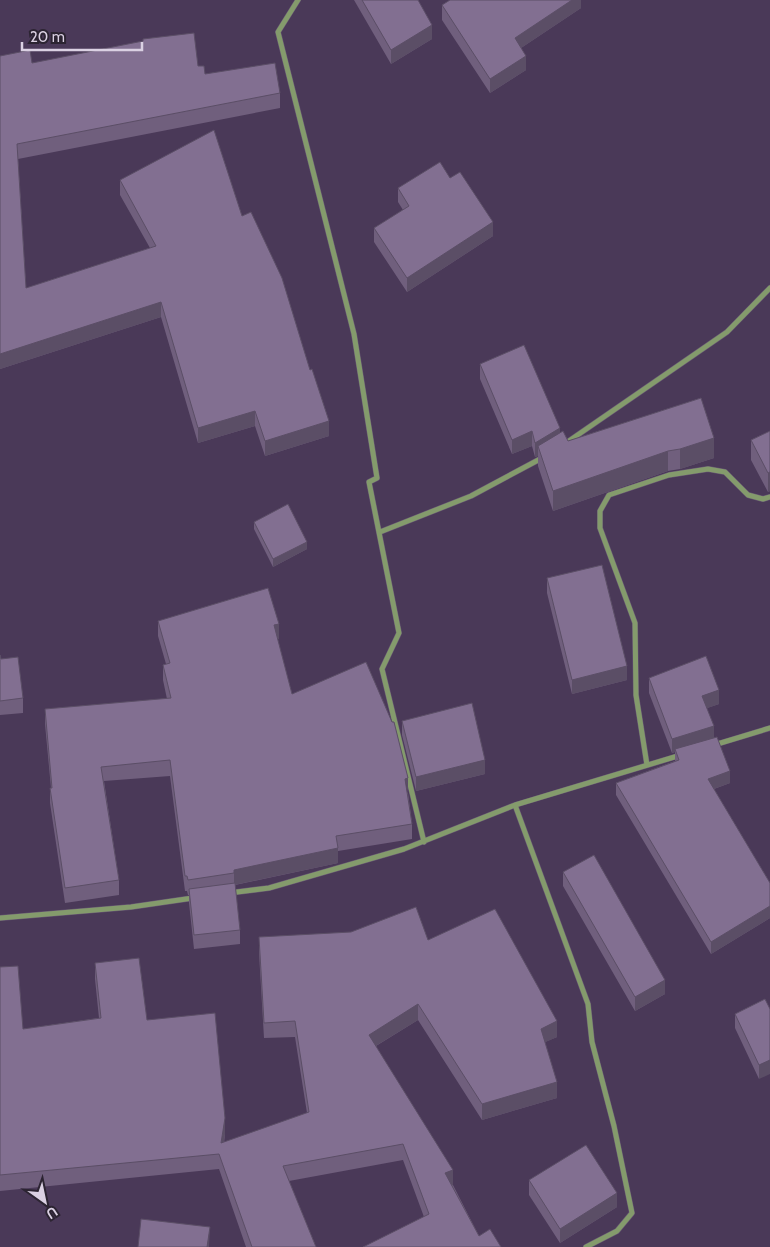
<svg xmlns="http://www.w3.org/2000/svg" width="770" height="1247" viewBox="0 0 770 1247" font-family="Cabin,sans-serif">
<rect width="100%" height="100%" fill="#4a3958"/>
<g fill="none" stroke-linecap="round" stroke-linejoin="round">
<defs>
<path id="street" d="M298 0 278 32 354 334 377 478 369 482 399 633 382 669 424 842
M566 443 727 332 770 288
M380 532 471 496 542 458
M714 745 770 728
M647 765 636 695 635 623 600 528V511L609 495 669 475 708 469 725 472 748 495 763 499 770 497
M515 805 588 1004 592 1042 614 1126 632 1213 617 1231 586 1247
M229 893 269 888 404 849 515 805 681 755
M0 918 131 907 193 898"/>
</defs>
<use href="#street" stroke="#675774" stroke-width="6"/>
<use href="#street" stroke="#849b6c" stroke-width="5"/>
</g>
<path fill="#705f7d" d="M354 0H418L432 39 391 64Z
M581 0V8L521 48 526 70 490 93 442 20V5Z
M0 56 32 63 198 66 205 74 280 93V108L18 159 26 288 150 248 120 195V180L242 216 329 436 265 456 255 426 198 443 161 317 0 369Z
M450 178 493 236 407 292 374 242V228L403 210 398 202V188Z
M480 364 560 433 568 441 701 398 714 458 680 469 668 471 553 511 538 466V456L535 457 532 446 512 454 480 379Z
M770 431V491L768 492 751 460V440Z
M254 522 307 549 273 567 254 529Z
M547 578 627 680 572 694 547 593Z
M158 621 279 639H277L292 694 408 793 412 824V839L338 851V863L235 885 240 930V944L194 949 189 903V895H188L187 891H185L170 776 104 781 119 880V895L65 903 50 803V788H51L45 724V709L167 699 163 680V665L166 664 158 636Z
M0 655 1 659 23 698V713L0 715Z
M649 678 719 704 707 708 714 738 730 783 714 789 770 883V918L711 954 616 795V783L675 761V752L672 753 649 693Z
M402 721 485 774 416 791 402 735Z
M563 872 665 994 635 1011 563 886Z
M259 937 428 940 557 1037 545 1042 557 1098 482 1120 418 1020 376 1046 453 1185 479 1236 501 1247 424 1217 403 1160 289 1181 316 1247H246L219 1169 0 1191V967L23 1029 99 1018 95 979V963L147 1020 225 1134 224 1143 307 1113 295 1037 264 1038 259 953Z
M765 999 759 1079 735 1028V1014Z
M529 1180 617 1207 560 1243 529 1195Z"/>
<path fill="#5b4e66" d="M572 0H581V8L515 52V38Z
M432 25V39L391 64V50Z
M526 56V70L490 93V79Z
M493 222V236L407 292V278Z
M161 302V317L0 369V354Z
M255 411V426L198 443V428Z
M329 421V436L265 456V441Z
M560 428V442L538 446V456L535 457V443Z
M532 431V446L512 454V440Z
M714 438V458L680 469V449Z
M668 451V471L553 511V491Z
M770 472V491L768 492V473Z
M307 542V549L273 567V559Z
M279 624V639L274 640V625Z
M627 666V680L572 694V680Z
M719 690V704L702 710V696Z
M714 726V740L675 749V752L672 753V739Z
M485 760V774L416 791V777Z
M730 771V783L708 791V779Z
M408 778V793L405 779Z
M338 848V863L234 885V870Z
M770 906V918L711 954V942Z
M665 980V994L635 1011V997Z
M418 1004V1020L369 1050V1035Z
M557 1021V1037L541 1044V1029Z
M770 1060V1074L759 1079V1065Z
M557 1082V1098L482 1120V1104Z
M225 1118V1134L221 1159V1143Z
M453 1170V1185L445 1188V1173Z
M617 1193V1207L560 1243V1229Z
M210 1227 209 1247H207Z"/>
<path fill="#826f91" stroke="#5b4e66" d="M362 0H418L432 25 391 50Z
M450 0H572L515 38 526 56 490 79 442 5Z
M194 33 198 66H204L205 74 275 63 280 93 17 144 26 288 156 246 120 180 214 130 242 216 251 212 282 278 310 370 312 369 329 421 265 441 255 411 198 428 161 302 0 354V56L30 50 32 63 143 41V39Z
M440 162 450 178 460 172 493 222 407 278 374 228 409 206 398 188Z
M524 345 560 428 535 443 532 431 512 440 480 364Z
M701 398 714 438 680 449 668 451 553 491 538 446 563 431 568 441Z
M770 431V472L768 473 751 440Z
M288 504 307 542 273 559 254 522Z
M602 565 627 666 572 680 547 578Z
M268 588 279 624 274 625 292 694 366 662 392 722H394L408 778 405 779 412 824 336 836 338 848 234 870V873L188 880 187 876H185L170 760 101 767 119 880 65 888 50 788H52L45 709 171 698 163 665 170 663 158 621Z
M0 655 1 659 18 657 23 698 0 701Z
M706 656 719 690 702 696 714 726 672 739 649 678Z
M472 703 485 760 416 777 402 721Z
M717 737 730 771 708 779 770 883V906L711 942 616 783 679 760 675 749Z
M594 855 665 980 635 997 563 872Z
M235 883 240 930 194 935 189 889Z
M416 907 428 940 495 909 557 1021 541 1029 557 1082 482 1104 418 1004 369 1035 453 1170 445 1173 479 1236 490 1229 501 1247H363L429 1214 403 1144 283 1166 316 1247H252L219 1154 0 1175V967L18 966 23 1029 101 1018 95 963 139 958 147 1020 215 1013 225 1118 221 1143 309 1112 295 1021 264 1023 259 937 351 932Z
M765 999 770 1009V1060L759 1065 735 1014Z
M586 1145 617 1193 560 1229 529 1180Z
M141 1219 210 1227 207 1247H138Z"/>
<g transform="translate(45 1202) rotate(147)" stroke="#2c2432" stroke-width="4" paint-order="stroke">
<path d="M0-4L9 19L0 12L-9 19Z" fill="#dbd1e3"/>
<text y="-8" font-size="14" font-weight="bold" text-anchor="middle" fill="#dbd1e3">U</text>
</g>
<path d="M22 42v8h120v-8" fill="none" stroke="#dbd1e3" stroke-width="2.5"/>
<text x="30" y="42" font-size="15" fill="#dbd1e3" stroke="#2c2432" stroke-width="4" paint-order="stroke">20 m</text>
</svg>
